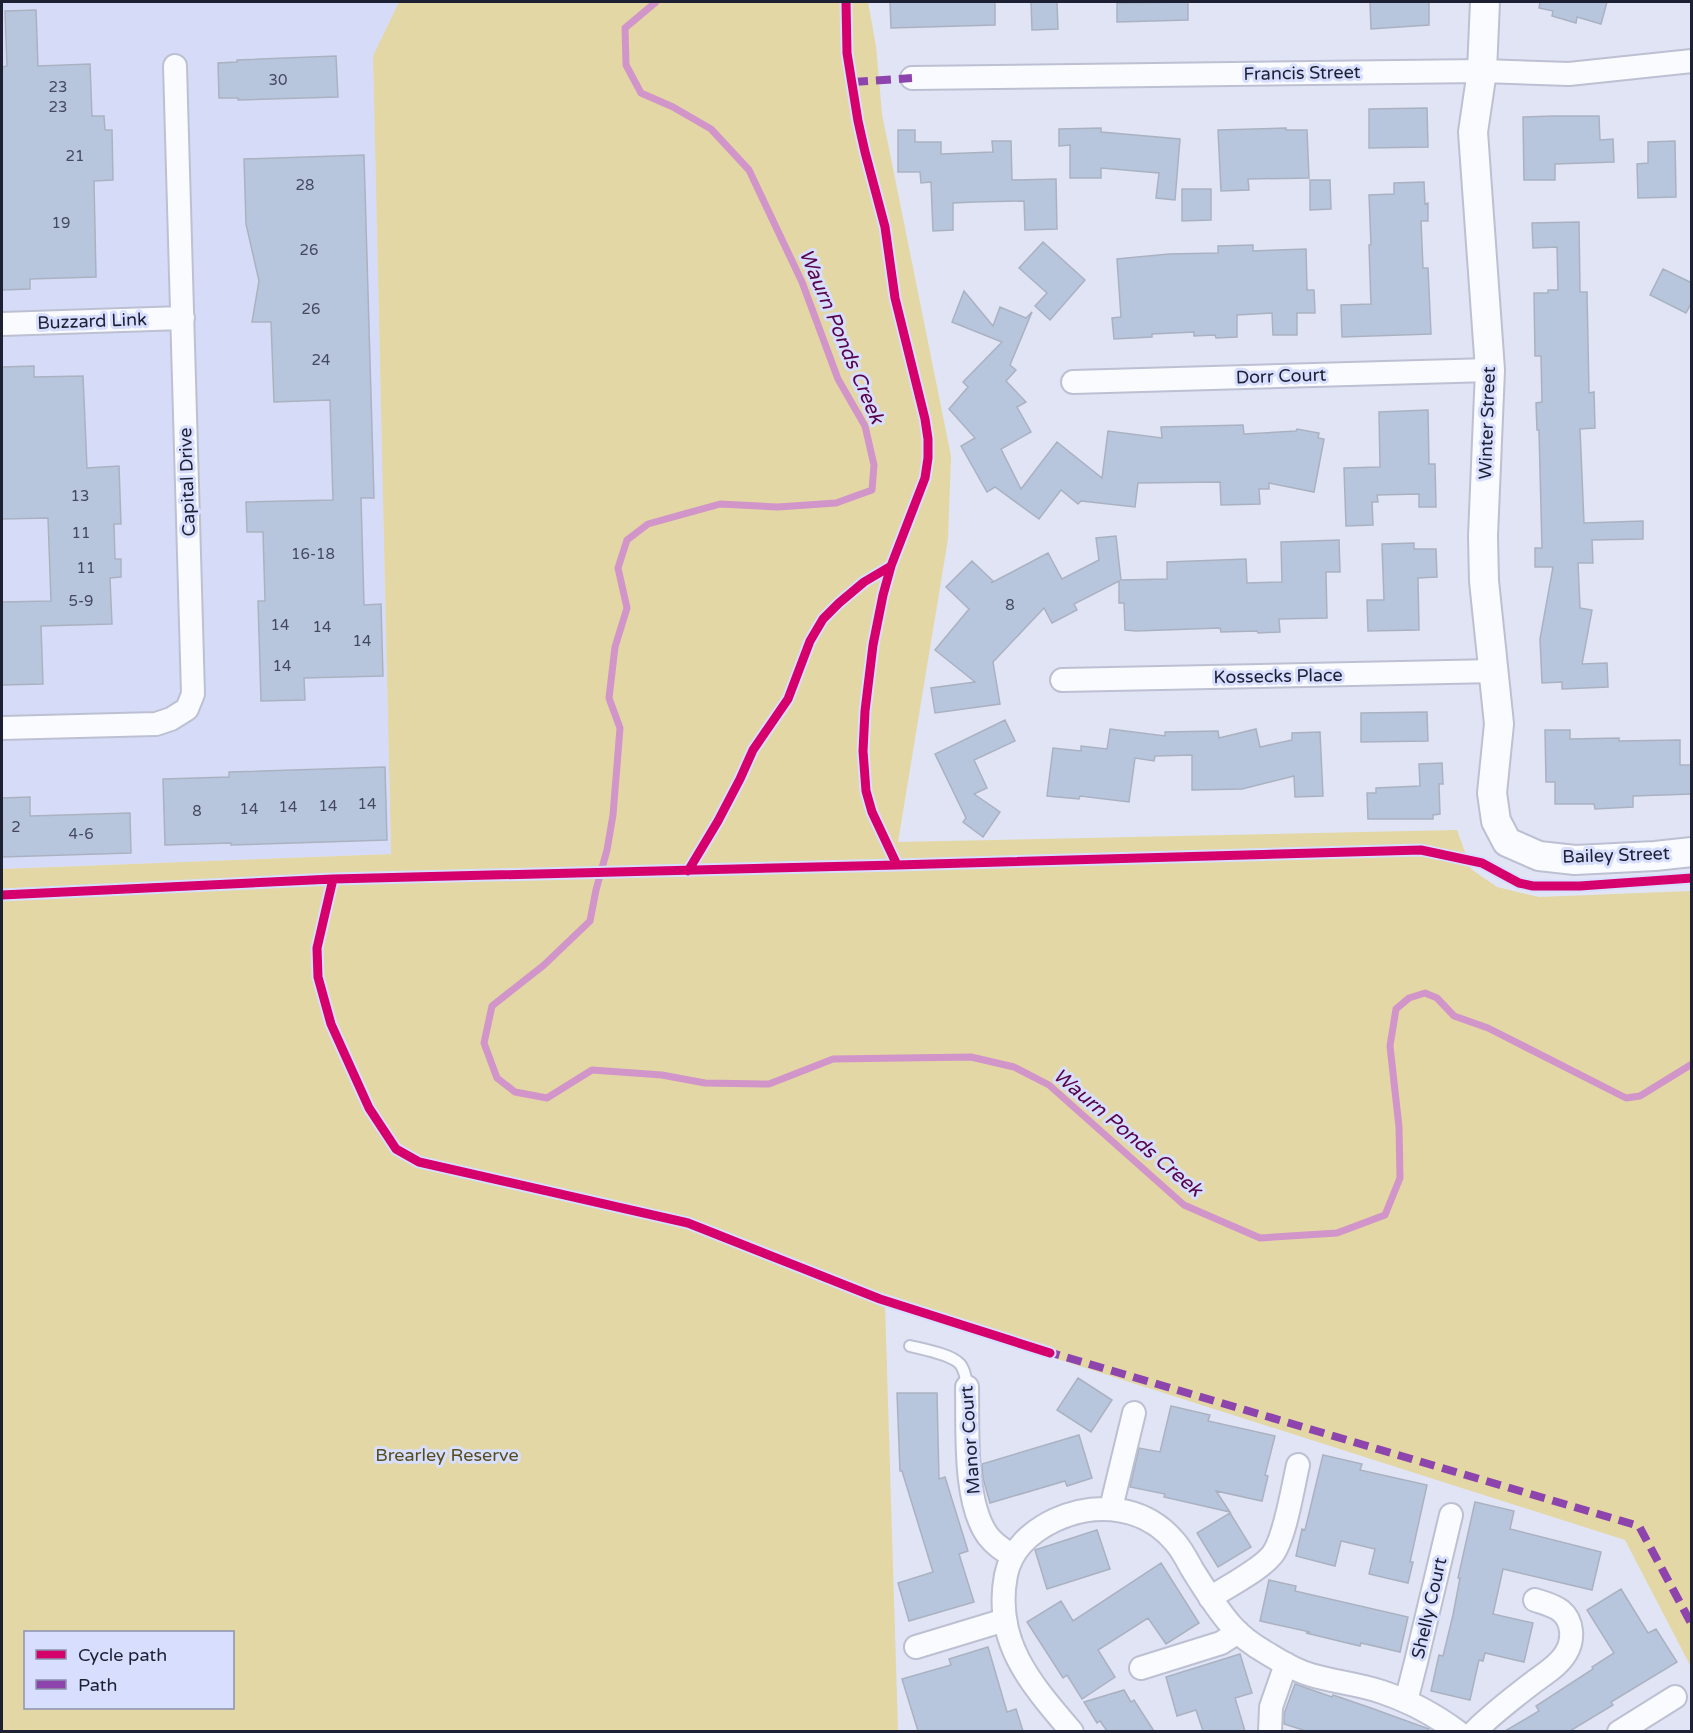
<svg xmlns="http://www.w3.org/2000/svg" width="1693" height="1733" viewBox="0 0 1693 1733" font-family="'Varela Round',sans-serif">
<rect width="100%" height="100%" fill="#e0e4f5"/>
<path fill="#d6dcf7" d="M2 2H399L373 57 391 854 2 869Z"/>
<path fill="#e3d7a5" fill-rule="evenodd" d="M399 2H868L876 46 882 114 951 456 948 539 898 842 1457 830 1471 869 1497 887 1539 897 1691 891V1667L1625 1540 885 1304 898 1731H2V869L391 854 373 56ZM26 1632H232V1708H26Z"/>
<g fill="none" stroke-linecap="round" stroke-linejoin="round">
<path stroke="#d195ca" stroke-width="7" d="M656 2 625 28 626 65 641 93 673 107 711 129 749 170 802 282 838 379 865 426 874 465 872 490 836 503 778 507 720 504 648 524 627 540 618 568 627 608 615 647 609 698 620 728 613 815 607 850 596 890 590 921 544 965 492 1006 484 1043 497 1078 515 1092 547 1098 592 1070 662 1075 705 1083 769 1084 833 1059 971 1057 1014 1067 1049 1085 1184 1205 1260 1238 1337 1233 1385 1215 1400 1178 1399 1127 1390 1046 1396 1009 1409 998 1425 993 1437 998 1454 1016 1488 1028 1626 1098 1640 1096 1692 1064"/>
</g>
<path fill="#b7c5dd" stroke="#aab2c2" stroke-width="1.5" d="M890 2H995V25L891 28Z
M1031 2H1057L1058 29 1032 30Z
M1188 2V20L1117 22V3Z
M1370 2H1429V25L1371 29Z
M1540 2H1607L1601 24 1577 17 1576 23 1552 16 1553 11 1539 8Z
M36 10 38 66 90 64 92 116H104L105 130H112L113 180 94 181 96 277 30 279V289L2 290V67L7 66 5 11Z
M336 56 338 97 238 100V98H219L218 63 237 62V60Z
M1427 108 1428 147 1369 148V109Z
M1553 116H1599L1600 140 1613 139 1614 162 1555 164V180H1524L1523 117Z
M1101 128V132L1180 139 1175 200 1156 198 1159 173 1101 168V178H1070V145L1059 146V129Z
M1286 128V130H1307L1309 178 1248 179 1249 190 1221 191 1218 130Z
M898 130H915V142H941V154L993 152 992 141H1011L1012 180 1056 179 1057 229 1025 230 1024 201 975 202 953 203V230L933 231 931 182 921 183 920 172H898Z
M1675 141 1676 197 1638 198 1637 164 1648 163V142Z
M364 155 374 498H361L364 605 381 604 383 676 304 678 305 700 261 701 258 601H265L263 532H247L246 502 333 500 330 400 274 402 271 322H252L259 281 246 224 244 159Z
M1310 180H1330L1331 209 1310 210Z
M1424 182 1425 204 1428 203V221H1421L1423 268H1428L1431 334 1342 337 1341 305 1371 304 1369 245H1371L1369 195 1394 194V183Z
M1182 189H1211V220L1182 221Z
M1579 222 1580 292H1587L1589 393 1594 392 1595 428 1580 429 1584 523 1643 521V539L1592 540 1593 563H1578L1580 608 1592 610 1582 664 1607 663 1608 687 1562 689V682L1542 683 1540 639 1553 567H1535V548H1542L1539 430H1537L1536 403 1542 402 1541 356H1535L1534 293H1548V290H1558L1557 247 1533 248 1532 223Z
M1043 242 1085 280 1050 320 1035 306 1047 293 1019 268Z
M1253 245V251L1306 249 1307 290H1314L1315 313H1297V335H1273L1272 313 1237 315V337L1216 338 1215 335 1194 336V332L1152 334V337L1114 339 1112 318 1121 317 1117 259 1169 254 1218 253V246Z
M1663 269 1692 283V302L1686 313 1650 295Z
M964 291 993 326 1000 307 1026 318 1032 312 1010 365 1016 370 1006 381 1026 402 1017 407 1031 432 1001 449 1021 489 1057 442 1102 478 1108 431 1162 438 1161 427 1243 425 1244 434 1296 431 1297 429 1319 433 1318 438 1324 439 1314 492 1269 483V489H1259L1260 504 1221 505 1220 482 1138 483 1135 507 1081 501 1078 504 1061 490 1039 519 995 487 987 492 961 446 975 438 949 409 968 387 963 382 1002 342 952 322Z
M34 366V377L83 376 87 468 119 466 121 524H114L115 559H121V577L110 578 112 624 41 626 43 684 2 685V602L51 601 48 518 2 519V367Z
M1428 410 1429 464H1435L1436 507H1419V494L1377 495 1378 502H1372L1373 525 1346 526 1344 468 1380 467 1379 412Z
M1116 536 1121 580 1167 579V562L1246 559 1247 583 1282 582 1281 542 1339 540 1340 572H1326L1327 618 1279 619 1280 632 1258 633 1257 631 1221 632 1220 628 1136 631 1125 630 1124 603H1119V581L1074 604 1077 610 1052 623 1044 608 993 662 1000 704 935 713 931 688 975 682 935 650 969 609 946 587 972 561 993 581 991 583 1048 553 1062 579 1099 560 1096 538Z
M1414 543V549H1436L1437 577 1418 578 1419 630 1368 631 1367 600H1384L1382 544Z
M1427 712 1428 741 1361 742V713Z
M1005 720 1015 741 974 760 987 788 974 794 1000 812 983 837 963 822 966 818 935 754Z
M1110 729 1165 736V732L1218 731 1219 738 1256 729 1260 747 1292 740V733L1320 732 1323 796 1295 797 1294 776 1242 789 1192 790V755L1155 756 1154 761 1135 758 1129 802 1080 796 1079 799 1047 796 1053 748 1081 751V746L1107 749Z
M1545 730H1570V739L1619 738V741L1680 740V765H1692V794L1633 796V807L1595 809 1594 804H1555V782H1546Z
M1442 763 1443 784H1439L1440 814 1433 815V819H1368L1367 793H1376V788L1420 786 1419 764Z
M385 767 387 840 231 845V843L165 845 163 779 229 777V772Z
M30 797V816L130 813 131 853 2 857V798Z
M1078 1378 1112 1400 1091 1432 1057 1410Z
M897 1393H937L939 1479 945 1477 968 1551 959 1554 974 1602 909 1621 898 1583 933 1572 902 1471H900Z
M1171 1406 1210 1415 1208 1421 1275 1436 1265 1475 1268 1476 1262 1501 1216 1491 1230 1512 1164 1497 1165 1494 1130 1487 1139 1448 1160 1452Z
M1079 1435 1092 1478 1067 1486 1065 1481 990 1503 983 1478 982 1464Z
M1323 1455 1362 1464 1360 1470 1427 1485 1410 1562H1413L1408 1583 1369 1574 1375 1549 1341 1541 1335 1566 1296 1556 1302 1529 1305 1530Z
M1475 1502 1514 1511 1510 1529 1601 1552 1592 1590 1503 1569 1493 1614 1533 1623 1524 1662 1485 1653 1483 1661 1479 1660 1470 1700 1431 1691 1439 1655 1443 1656 1453 1615 1460 1578H1458Z
M1230 1513 1251 1547 1218 1567 1197 1533Z
M1097 1530 1110 1569 1047 1589 1035 1550Z
M1161 1563 1199 1623 1166 1644 1148 1618 1098 1650 1115 1677 1082 1699 1067 1675 1063 1678 1027 1622 1061 1601 1073 1621Z
M1269 1580 1296 1586 1295 1591 1408 1617 1400 1652 1361 1643 1360 1646 1306 1633 1310 1632 1260 1621Z
M1621 1589 1648 1633 1656 1629 1677 1662 1611 1702 1613 1705 1570 1731H1505L1539 1711 1536 1706 1593 1669 1592 1667 1614 1653 1587 1610Z
M988 1647 1007 1712 1016 1709 1023 1731H918L902 1679 951 1665 949 1659Z
M1240 1654 1252 1693 1235 1698 1245 1731H1203L1196 1710 1177 1716 1166 1677Z
M1295 1684 1332 1697 1333 1695 1371 1708 1429 1729V1731H1306L1284 1724V1714Z
M1124 1690 1131 1702 1134 1700 1154 1731H1107L1100 1721 1097 1723 1084 1702Z"/>
<g fill="none" stroke-linecap="round" stroke-linejoin="round">
<defs>
<path id="service" d="M910 1346C922 1349 951 1354 960 1364 965 1370 966 1379 967 1387"/>
<path id="minor" d="M912 78 1482 71 1569 74 1692 61
M2 324 183 318
M1073 382 1490 370
M1062 680 1495 671
M2 728 156 724 171 719 187 709 193 694 175 66
M967 1387C968 1428 963 1502 988 1536 995 1545 1003 1550 1013 1556
M1111 1508 1134 1413
M1210 1598C1228 1586 1260 1570 1272 1555 1285 1539 1293 1486 1298 1465
M916 1647 1005 1620
M1141 1668 1221 1643 1238 1632
M1406 1701 1416 1662 1451 1515
M1072 1732C1032 1685 993 1642 1006 1575 1011 1549 1032 1531 1055 1520 1097 1501 1145 1506 1175 1542 1182 1550 1187 1560 1192 1569 1204 1588 1216 1608 1231 1625 1241 1637 1256 1647 1270 1655 1283 1663 1297 1671 1311 1675 1334 1682 1359 1684 1382 1692 1409 1701 1435 1715 1458 1732
M1270 1732 1271 1707 1286 1664
M1474 1732C1493 1713 1514 1697 1535 1681 1546 1673 1559 1665 1566 1653 1574 1640 1573 1621 1561 1611 1553 1605 1544 1603 1535 1600
M1619 1732 1675 1697"/>
<path id="tertiary" d="M1485 2 1482 71 1473 132 1490 370 1483 536 1484 581 1499 724 1492 793 1496 821 1507 842 1539 856 1575 860 1655 856 1692 852"/>
</defs>
<use href="#service" stroke="#bcc0d2" stroke-width="14"/>
<use href="#minor" stroke="#bcc0d2" stroke-width="26"/>
<use href="#tertiary" stroke="#bcc0d2" stroke-width="32"/>
<use href="#service" stroke="#fafbfe" stroke-width="10"/>
<use href="#minor" stroke="#fafbfe" stroke-width="22"/>
<use href="#tertiary" stroke="#fafbfe" stroke-width="28"/>
<path stroke="#8e44ad" stroke-width="8" stroke-dasharray="15 8" stroke-linecap="butt" d="M853 82 912 78
M1045 1351 1639 1526 1692 1625"/>
<defs>
<path id="cycleway" d="M846 2 847 53 858 121 865 152 885 227 895 298 925 419 928 439V458L925 478 891 566 883 595 873 645 865 711 863 751 866 791 872 812 897 865 1421 850 1482 863 1519 883 1533 886H1580L1692 878
M688 871 718 821 740 779 753 750 788 699 810 641 823 619 839 603 864 582 891 566
M333 879 317 948 318 977 331 1024 369 1108 396 1149 419 1162 688 1223 880 1299 1050 1353
M2 895 333 879 897 865"/>
</defs>
<use href="#cycleway" stroke="#d7defe" stroke-width="13"/>
<use href="#cycleway" stroke="#d6006c" stroke-width="9"/>
</g>
<g text-anchor="middle" stroke-width="6" stroke-linejoin="round" paint-order="stroke">
<g font-size="15" fill="#44495e">
<text x="278" y="85">30</text>
<text x="58" y="92">23</text>
<text x="58" y="112">23</text>
<text x="75" y="161">21</text>
<text x="305" y="190">28</text>
<text x="61" y="228">19</text>
<text x="309" y="255">26</text>
<text x="311" y="314">26</text>
<text x="321" y="365">24</text>
<text x="80" y="501">13</text>
<text x="81" y="538">11</text>
<text x="313" y="559">16-18</text>
<text x="86" y="573">11</text>
<text x="81" y="606">5-9</text>
<text x="1010" y="610">8</text>
<text x="280" y="630">14</text>
<text x="322" y="632">14</text>
<text x="362" y="646">14</text>
<text x="282" y="671">14</text>
<text x="367" y="809">14</text>
<text x="328" y="811">14</text>
<text x="288" y="812">14</text>
<text x="249" y="814">14</text>
<text x="197" y="816">8</text>
<text x="16" y="832">2</text>
<text x="81" y="839">4-6</text>
</g>
<g font-size="18" fill="#1d2033" stroke="#d7defe">
<text transform="translate(1302 73) rotate(-1)" y="6">Francis Street</text>
<text transform="translate(92 321) rotate(-2)" y="6">Buzzard Link</text>
<text transform="translate(1281 376) rotate(-2)" y="6">Dorr Court</text>
<text transform="translate(1487 423) rotate(-88)" y="6">Winter Street</text>
<text transform="translate(187 482) rotate(-92)" y="6">Capital Drive</text>
<text transform="translate(1278 676) rotate(-1)" y="6">Kossecks Place</text>
<text transform="translate(1616 855) rotate(-2)" y="6">Bailey Street</text>
<text transform="translate(970 1440) rotate(-94)" y="6">Manor Court</text>
<text transform="translate(1429 1608) rotate(-77)" y="6">Shelly Court</text>
</g>
<g font-size="18" fill="#574c1c" stroke="#d7defe">
<text x="447" y="1461">Brearley Reserve</text>
</g>
<g font-size="20" font-style="italic" fill="#58044b" stroke="#d7defe">
<text transform="translate(842 336) rotate(67)" y="7">Waurn Ponds Creek</text>
<text transform="translate(1128 1132) rotate(40)" y="7">Waurn Ponds Creek</text>
</g>
</g>
<rect width="1693" height="1733" fill="none" stroke="#1d2033" stroke-width="6"/>
<rect x="24" y="1631" width="210" height="78" fill="#d7defe" stroke="#8d92ad" stroke-width="1.5"/>
<rect x="36" y="1650" width="30" height="9" fill="#d6006c" stroke="#8d92ad" stroke-width="1.5"/>
<text x="78" y="1661" font-size="18" fill="#1d2033">Cycle path</text>
<rect x="36" y="1680" width="30" height="9" fill="#8e44ad" stroke="#8d92ad" stroke-width="1.5"/>
<text x="78" y="1691" font-size="18" fill="#1d2033">Path</text>
</svg>
